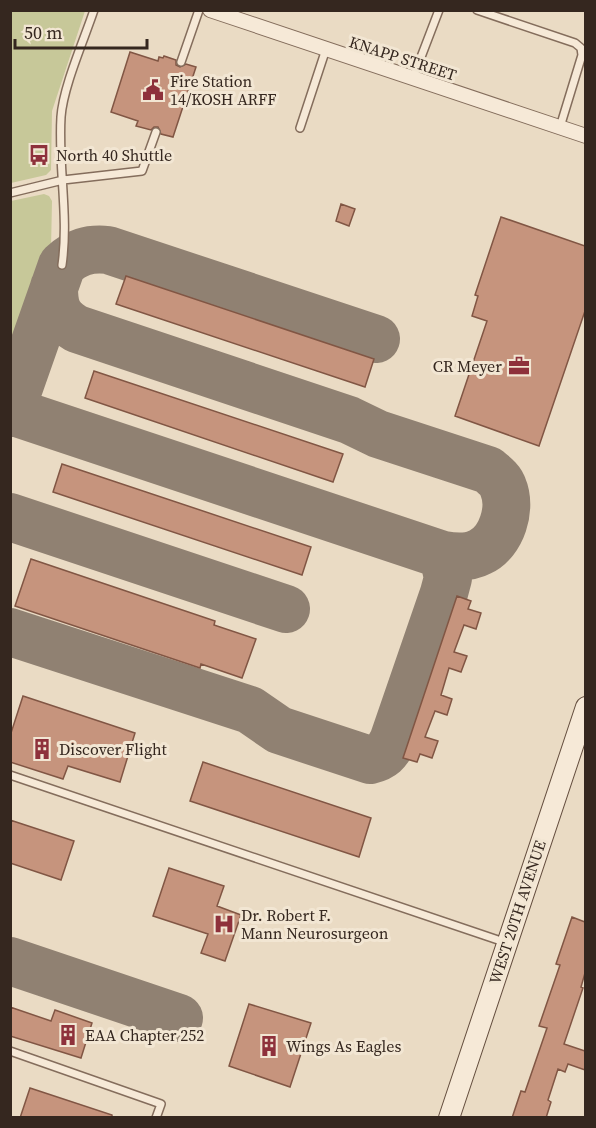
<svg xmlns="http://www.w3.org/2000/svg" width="596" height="1128" viewBox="0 0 596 1128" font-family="'Source Serif 4',serif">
<rect width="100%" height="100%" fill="#eadbc4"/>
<path fill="#c7c899" d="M10 11H85L52 111 51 170 46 175 11 183Z
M44 194 49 196 52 201 51 249 11 362V201Z"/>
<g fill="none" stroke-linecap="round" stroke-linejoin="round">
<path stroke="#908172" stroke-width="48" d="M11 411 443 555C455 557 469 558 480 552 502 542 512 508 503 487 501 480 494 475 488 470L378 434 349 420 77 329C58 318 54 309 54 287
M10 413 62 265C76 252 89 248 108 250L376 339
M10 517 286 609
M10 632 250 710 279 730 370 760C383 757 387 752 393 741L444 593 448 578 443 555
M10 961 179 1018"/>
</g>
<path fill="#c6947d" stroke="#815644" stroke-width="1.5" d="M130 52 158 61 159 57 163 58 164 56 176 60V65L180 67 186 64 196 67 173 137 161 134 158 127H154L151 130 136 126 138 121 111 112Z
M341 204 355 209 349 226 336 221Z
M501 217 585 246V311L539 446 455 416 487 321 472 316 478 296 475 295Z
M126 276 374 359 365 387 116 304Z
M94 371 343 454 333 482 85 398Z
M62 464 311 547 302 575 53 492Z
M31 559 215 621 214 625 256 639 242 678 201 664 200 668 15 606Z
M457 596 471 601 468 609 481 613 476 629 464 625 454 652 467 656 461 672 449 668 441 695 452 699 447 715 435 711 425 737 438 741 432 758 420 754 417 762 403 758Z
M23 696 135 733 120 782 68 766 63 779 10 762V736Z
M203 762 371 818 359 857 190 801Z
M10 820 74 841 61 880 10 863Z
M169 868 224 886 217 906 241 915 225 961 201 953 208 934 153 916Z
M572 917 585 922V973L581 987 583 988 564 1044 585 1051V1070L568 1064 565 1072 558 1069 548 1100 551 1102 546 1118H512L521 1091 525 1092 547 1028 539 1026 560 965 556 964Z
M249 1004 311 1023 290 1087 229 1066Z
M10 1007 51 1021 55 1010 92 1023 81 1058 10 1036Z
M30 1088 112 1115V1118H20Z"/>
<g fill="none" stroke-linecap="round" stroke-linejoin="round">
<defs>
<path id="lane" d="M477 10 575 43 581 48 582 55 560 127
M181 62 199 10
M413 78 439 10
M300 128 326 49
M10 193 63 180 142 171 156 132
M62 265C69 216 58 167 61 117 63 87 84 40 94 10
M10 775 504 942
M10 1051 161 1104 156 1118"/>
<path id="street" d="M210 10 586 136"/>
<path id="secondary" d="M449 1118 586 707"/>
</defs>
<use href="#lane" stroke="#846d5c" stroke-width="10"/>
<use href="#street" stroke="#846d5c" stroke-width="16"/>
<use href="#secondary" stroke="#654e3f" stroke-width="22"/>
<use href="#lane" stroke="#f6e9d7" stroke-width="7"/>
<use href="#street" stroke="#f6e9d7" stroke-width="14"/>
<use href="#secondary" stroke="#f6e9d7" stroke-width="20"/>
</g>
<defs>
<symbol id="civic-bare" viewBox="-9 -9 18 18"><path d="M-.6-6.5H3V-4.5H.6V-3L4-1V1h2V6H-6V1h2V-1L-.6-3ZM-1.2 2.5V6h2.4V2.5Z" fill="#8e313b" stroke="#f2e6d3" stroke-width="2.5" paint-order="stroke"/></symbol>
<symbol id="bus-bare" viewBox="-9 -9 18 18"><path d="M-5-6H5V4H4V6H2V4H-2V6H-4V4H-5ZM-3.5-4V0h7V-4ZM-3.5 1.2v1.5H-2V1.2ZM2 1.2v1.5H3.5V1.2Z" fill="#8e313b" stroke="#f2e6d3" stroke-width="2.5" paint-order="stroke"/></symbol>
<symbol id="office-bare" viewBox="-9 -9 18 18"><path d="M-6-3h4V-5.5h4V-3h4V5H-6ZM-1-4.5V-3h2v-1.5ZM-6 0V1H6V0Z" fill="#8e313b" stroke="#f2e6d3" stroke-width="2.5" paint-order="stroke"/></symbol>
<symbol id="building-bare" viewBox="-9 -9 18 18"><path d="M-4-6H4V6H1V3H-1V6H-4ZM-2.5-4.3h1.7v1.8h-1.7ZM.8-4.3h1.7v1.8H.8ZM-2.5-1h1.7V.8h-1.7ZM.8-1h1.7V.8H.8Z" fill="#8e313b" stroke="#f2e6d3" stroke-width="2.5" paint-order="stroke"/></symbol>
<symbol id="hospital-bare" viewBox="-9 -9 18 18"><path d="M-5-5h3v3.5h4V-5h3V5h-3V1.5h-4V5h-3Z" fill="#8e313b" stroke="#f2e6d3" stroke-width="2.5" paint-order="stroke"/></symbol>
</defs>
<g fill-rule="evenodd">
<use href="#civic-bare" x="138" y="75" width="30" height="30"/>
<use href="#bus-bare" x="24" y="140" width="30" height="30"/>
<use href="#office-bare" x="504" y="351" width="30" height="30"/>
<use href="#building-bare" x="27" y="734" width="30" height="30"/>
<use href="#hospital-bare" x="209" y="909" width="30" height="30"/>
<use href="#building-bare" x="53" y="1020" width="30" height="30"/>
<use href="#building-bare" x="254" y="1031" width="30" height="30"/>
</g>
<g text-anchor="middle" stroke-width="6" stroke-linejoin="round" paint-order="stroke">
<g font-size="16" fill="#35271f" stroke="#f2e6d3">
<text transform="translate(403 58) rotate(18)" y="6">KNAPP STREET</text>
<text transform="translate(517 912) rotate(-72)" y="6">WEST 20TH AVENUE</text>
</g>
<g font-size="16" fill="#35271f" stroke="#f2e6d3" text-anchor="start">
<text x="170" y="87">Fire Station<tspan x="170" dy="18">14/KOSH ARFF</tspan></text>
<text x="56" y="161">North 40 Shuttle</text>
<text x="502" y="372" text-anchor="end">CR Meyer</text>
<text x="59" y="755">Discover Flight</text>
<text x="241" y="921">Dr. Robert F.<tspan x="241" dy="18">Mann Neurosurgeon</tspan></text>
<text x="85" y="1041">EAA Chapter 252</text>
<text x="286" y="1052">Wings As Eagles</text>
</g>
</g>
<rect width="596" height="1128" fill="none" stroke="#35271f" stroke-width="24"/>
<path d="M15 39v9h132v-9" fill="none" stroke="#35271f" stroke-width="3"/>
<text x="24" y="39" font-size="18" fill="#35271f" stroke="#f2e6d3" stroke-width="4.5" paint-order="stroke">50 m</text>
</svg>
